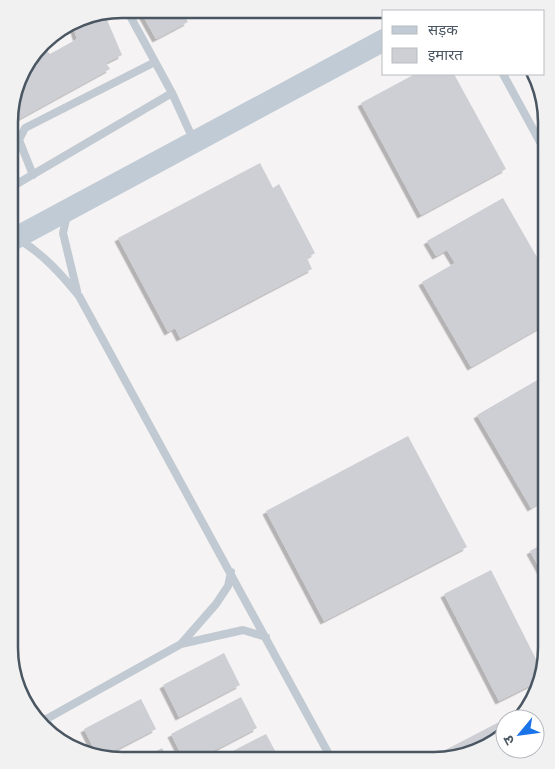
<svg xmlns="http://www.w3.org/2000/svg" width="555" height="769" viewBox="0 0 555 769" font-family="'IBM Plex Sans','Noto Sans Devanagari',sans-serif">
<defs>
<filter id="shadow"><feDropShadow dx="-3.5" dy="3.5" stdDeviation="0" flood-color="#0004"/></filter>
</defs>
<rect width="100%" height="100%" fill="#f5f3f3"/>
<path fill="#cdcfd5" filter="url(#shadow)" d="M183 13 188 22 156 39 142 14Z
M85 15H105L122 55 106 63 110 69 10 124V106L24 65 31 56 45 49 50 54 77 39 72 23Z
M415 74H454L506 169 421 215 361 103Z
M260 163 273 188 279 184 315 253 307 258 312 269 180 338 175 328 168 332 118 238Z
M503 198 546 273V324L471 367 422 282 455 263 447 250 436 256 427 241Z
M546 375V499L531 508 477 415Z
M408 436 467 547 324 621 266 511Z
M546 542V580L530 551Z
M491 570 541 669 537 682 499 701 444 594Z
M224 653 240 685 179 717 163 685Z
M241 697 257 728 196 760H184L171 734Z
M141 699 156 729 102 757 97 755 84 729Z
M528 707 517 719H505V730L483 749 426 760Z
M266 734 280 760H215Z
M162 748 168 759H142Z"/>
<g fill="none" stroke-linecap="round" stroke-linejoin="round">
<path stroke="#c1cad2" stroke-width="8" d="M503 74 546 153
M172 93 193 139
M33 175 19 140 25 128 155 62
M10 186 15 185 172 93 129 14
M67 215 63 233 77 291
M20 240C44 255 61 274 79 296L332 760
M181 644 243 630 266 637
M46 720 56 738
M41 722 181 644 216 604 228 586 231 572"/>
<path stroke="#c1cbd6" stroke-width="22" d="M437 11 440 10
M10 241 384 40"/>
</g>
<path d="M0 0H555V769H0ZM122 18H434A104 104 0 0 1 538 122V648A104 104 0 0 1 434 752H122A104 104 0 0 1 18 648V122A104 104 0 0 1 122 18Z" fill="#f1f1f2" fill-rule="evenodd"/>
<path fill="none" stroke="#4a5661" stroke-width="2.5" d="M122 18H434A104 104 0 0 1 538 122V648A104 104 0 0 1 434 752H122A104 104 0 0 1 18 648V122A104 104 0 0 1 122 18Z"/>
<rect x="382" y="10" width="162" height="65" fill="#ffffff" stroke="#b7bbc0"/>
<rect x="392" y="26" width="25" height="8" fill="#c1cbd6" stroke="#b7bbc0"/>
<text x="428" y="35" font-size="15" fill="#4a5661">सड़क</text>
<rect x="392" y="48" width="25" height="15" fill="#cdcfd5" stroke="#b7bbc0"/>
<text x="428" y="60" font-size="15" fill="#4a5661">इमारत</text>
<g transform="translate(520 734) rotate(241)"><circle r="24" fill="#ffffff" stroke="#b7bbc0"/>
<path d="M0-4L9 19L0 12L-9 19Z" fill="#1a73e8"/>
<text y="-8" font-size="14" font-weight="bold" text-anchor="middle" fill="#4a5661">उ</text>
</g>
</svg>
